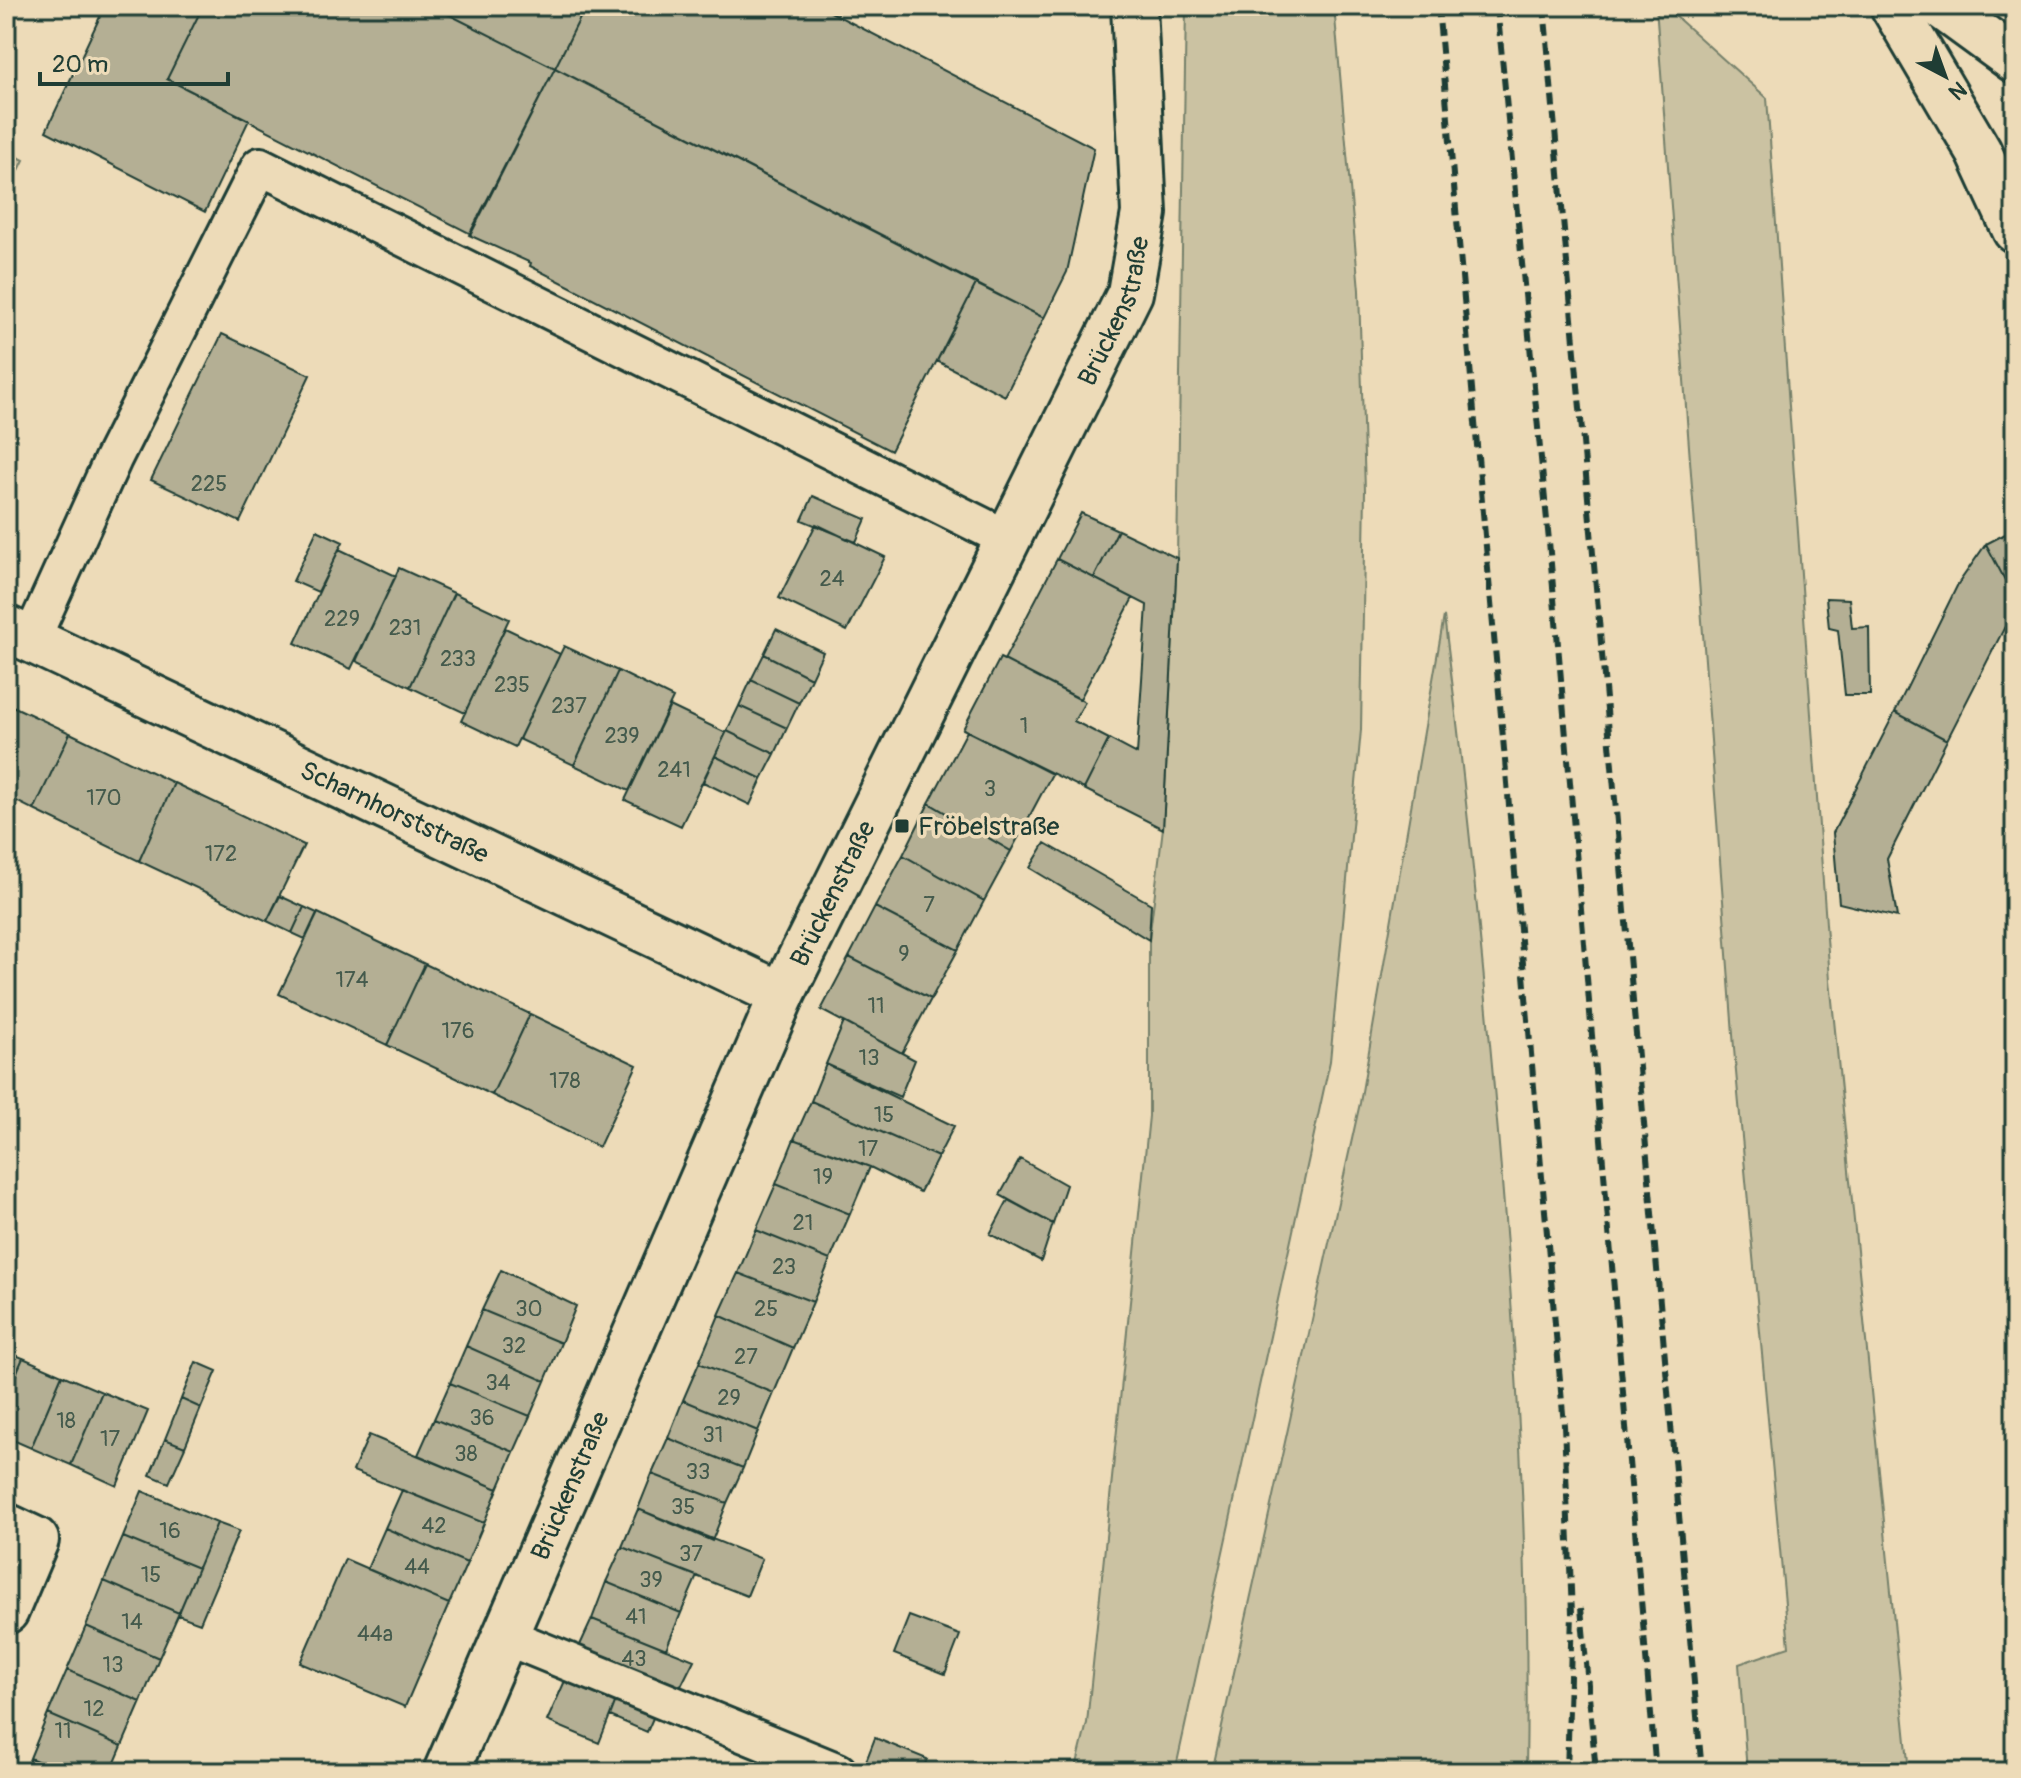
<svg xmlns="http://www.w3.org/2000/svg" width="2021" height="1778" viewBox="0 0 2021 1778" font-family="Pangolin,sans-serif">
<rect width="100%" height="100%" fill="#eddbb8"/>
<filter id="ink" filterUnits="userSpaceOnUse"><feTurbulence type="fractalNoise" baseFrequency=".0125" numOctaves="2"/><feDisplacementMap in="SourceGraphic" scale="16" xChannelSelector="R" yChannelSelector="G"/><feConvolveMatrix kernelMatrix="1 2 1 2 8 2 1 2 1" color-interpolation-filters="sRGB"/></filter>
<g filter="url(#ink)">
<path fill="#cbc2a2" stroke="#75806b" stroke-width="2" d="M1186 6H1334L1359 290 1365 491 1361 730 1330 1061 1175 1772H1075L1087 1723 1149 1116V940L1163 828 1177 558Z
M1656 6H1664L1767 98 1830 980 1909 1772H1747L1739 1664 1789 1647 1735 1061Z
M6 151 24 160 6 197Z
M1444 616C1466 788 1483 960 1498 1133 1516 1346 1530 1558 1526 1772H1212L1360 1103Z"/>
<path fill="#b4af94" stroke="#1f3d34" stroke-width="2" d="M105 6H203L167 79 249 120 205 212 46 131Z
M203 6H432L555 68 471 234 167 79Z
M432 6H586L555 68Z
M586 6H819L1094 148 1067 272 1044 318 555 68Z
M819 6H842L837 15Z
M555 68 976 284 891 451 530 266 531 263 469 235Z
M976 284 1044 318 1005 396 937 361Z
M222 334 310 375 240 522 151 480Z
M813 496 866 519 856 542 802 520Z
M1081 513 1118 530 1094 578 1057 559Z
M816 524 885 557 847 631 779 598Z
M2015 529V599L1986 544Z
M317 530 343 542 318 592 293 581Z
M1118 530 1177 558 1163 829 1084 789 1109 739 1137 754 1147 605 1094 578Z
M1986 544 2015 599V607L1947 740 1895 712 1958 584Z
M339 549 396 576 351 669 295 643Z
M1057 559 1133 598 1080 699 1004 660Z
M399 568 454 593 410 687 356 661Z
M454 593 509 619 465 713 410 687Z
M1826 598 1849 599 1852 628 1869 627 1870 695H1845L1838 630 1829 628Z
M505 628 560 654 515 747 461 721Z
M776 629 823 652 811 678 764 654Z
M564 646 618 671 574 765 519 739Z
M764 654 811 678 799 703 751 680Z
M1000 658 1085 702 1074 721 1109 739 1084 789 963 729Z
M618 671 673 698 629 791 574 765Z
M751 680 799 703 787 728 739 706Z
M6 703 70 733 34 810 6 796Z
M670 706 726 733 681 826 625 800Z
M739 706 787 728 775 754 727 731Z
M1895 712 1947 740 1887 859 1897 917 1839 903 1833 833Z
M727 731 775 754 762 779 715 756Z
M967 731 1052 774 1011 851 929 803Z
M70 733 174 783 139 861 34 810Z
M715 756 762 779 750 805 703 782Z
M174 783 304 845 267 921 139 861Z
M929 803 1011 851 984 901 903 855Z
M1045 843 1151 904 1149 940 1030 868Z
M903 855 984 901 958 950 875 907Z
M280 896 304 907 292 933 267 921Z
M304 907 317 913 305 939 292 933Z
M875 907 958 950 931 999 849 957Z
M318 913 425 964 387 1045 279 994Z
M849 957 931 999 902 1053 821 1010Z
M425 964 530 1014 492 1095 387 1045Z
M530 1014 637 1065 599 1147 492 1095Z
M844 1022 915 1060 900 1097 826 1064Z
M826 1064 954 1126 938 1157 811 1101Z
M811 1101 938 1157 920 1192 870 1167 794 1139Z
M794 1139 870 1167 850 1214 776 1184Z
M1020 1159 1066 1185 1053 1224 1000 1195Z
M776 1184 850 1214 830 1260 756 1230Z
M1008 1200 1053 1224 1041 1261 990 1234Z
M756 1230 830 1260 813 1302 738 1273Z
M501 1270 576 1306 561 1343 482 1310Z
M738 1273 813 1302 793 1348 719 1315Z
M482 1310 561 1343 545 1381 466 1346Z
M719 1315 793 1348 774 1393 699 1363Z
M466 1346 545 1381 530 1416 450 1383Z
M6 1351 23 1358 6 1397Z
M23 1358 62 1375 31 1448 6 1437V1397Z
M196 1362 217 1371 201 1408 181 1399Z
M699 1363 774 1393 758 1431 683 1400Z
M62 1375 102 1392 71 1465 31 1448Z
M450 1383 530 1416 514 1452 434 1419Z
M102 1392 148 1411 117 1486 71 1465Z
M181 1399 201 1408 185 1447 165 1439Z
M683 1400 758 1431 743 1468 668 1438Z
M434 1419 514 1452 498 1489 418 1455Z
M369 1435 498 1489 484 1523 353 1471Z
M668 1438 743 1468 727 1503 652 1474Z
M165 1439 185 1447 169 1483 150 1475Z
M652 1474 727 1503 712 1541 638 1509Z
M402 1490 484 1523 467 1563 385 1528Z
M142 1491 217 1523 198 1568 123 1537Z
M638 1509 762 1559 747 1596 622 1547Z
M217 1523 239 1531 200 1623 178 1615Z
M385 1528 467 1563 449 1604 367 1569Z
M123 1537 198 1568 179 1613 104 1581Z
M622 1547 697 1576 681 1613 606 1582Z
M345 1559 449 1604 405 1707 300 1663Z
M104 1581 179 1613 159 1658 86 1626Z
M606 1582 681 1613 666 1649 592 1619Z
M909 1616 960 1635 945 1674 894 1654Z
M592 1619 694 1660 675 1698 575 1656Z
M86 1626 159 1658 141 1702 67 1670Z
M67 1670 141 1702 122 1746 48 1714Z
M568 1674 618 1695 599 1743 547 1721Z
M618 1695 656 1711 647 1732 610 1716Z
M48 1714 122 1746 111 1772H63L30 1758Z
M875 1738 927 1759 922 1772 863 1769Z
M30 1758 63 1772H24Z"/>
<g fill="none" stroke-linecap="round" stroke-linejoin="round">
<defs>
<path id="lane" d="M31 640 113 459 260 166 1008 539
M505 1636 838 1772"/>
<g id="street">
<path d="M1893 6 1979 152 2015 230"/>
<path id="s1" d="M6 628 782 995"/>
<path d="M6 1526 36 1540 6 1611"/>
</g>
<g id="secondary">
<path id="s2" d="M446 1772 782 995 1130 293 1144 213 1134 6"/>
</g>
<path id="primary" d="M1941 6 2015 60"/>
</defs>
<use href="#lane" stroke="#1f3d34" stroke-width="42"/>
<use href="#street" stroke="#1f3d34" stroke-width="50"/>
<use href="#secondary" stroke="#1f3d34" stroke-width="50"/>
<use href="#primary" stroke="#1f3d34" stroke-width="50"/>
<use href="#lane" stroke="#eddbb8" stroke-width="36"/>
<use href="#street" stroke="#eddbb8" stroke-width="44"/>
<use href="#secondary" stroke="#eddbb8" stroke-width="44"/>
<use href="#primary" stroke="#eddbb8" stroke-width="44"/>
<path stroke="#1f3d34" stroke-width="6" stroke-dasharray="12 6" stroke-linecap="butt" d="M1438 6 1564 1425 1572 1613 1567 1772
M1497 6 1549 541 1656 1772
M1544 6 1702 1772
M1581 1608 1596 1772"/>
</g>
</g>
<rect fill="#1f3d34" stroke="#eddbb8" stroke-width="3" x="894" y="818" width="16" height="16" rx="4"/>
<g text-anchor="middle" stroke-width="7" stroke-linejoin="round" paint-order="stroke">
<g font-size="22" fill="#445a4c">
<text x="209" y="491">225</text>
<text x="832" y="586">24</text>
<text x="342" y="626">229</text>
<text x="405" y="635">231</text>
<text x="458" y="666">233</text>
<text x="512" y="692">235</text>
<text x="569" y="713">237</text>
<text x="1024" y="733">1</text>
<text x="622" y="743">239</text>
<text x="674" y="777">241</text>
<text x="990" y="796">3</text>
<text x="104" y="805">170</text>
<text x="221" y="861">172</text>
<text x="929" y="912">7</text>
<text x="904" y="961">9</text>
<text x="352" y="987">174</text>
<text x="876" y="1013">11</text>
<text x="458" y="1038">176</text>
<text x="869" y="1065">13</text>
<text x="565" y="1088">178</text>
<text x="884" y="1122">15</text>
<text x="868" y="1156">17</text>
<text x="823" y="1184">19</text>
<text x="803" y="1230">21</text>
<text x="784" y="1274">23</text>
<text x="529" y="1316">30</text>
<text x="766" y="1316">25</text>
<text x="514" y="1353">32</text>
<text x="746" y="1364">27</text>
<text x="498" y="1390">34</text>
<text x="729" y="1405">29</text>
<text x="482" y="1425">36</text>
<text x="66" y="1428">18</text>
<text x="713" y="1442">31</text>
<text x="110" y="1446">17</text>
<text x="466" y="1461">38</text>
<text x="698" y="1479">33</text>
<text x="683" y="1514">35</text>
<text x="434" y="1533">42</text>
<text x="170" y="1538">16</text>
<text x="691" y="1561">37</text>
<text x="417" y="1574">44</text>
<text x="151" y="1582">15</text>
<text x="651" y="1587">39</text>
<text x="636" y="1624">41</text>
<text x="132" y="1629">14</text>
<text x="375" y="1641">44a</text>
<text x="634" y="1666">43</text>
<text x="113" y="1672">13</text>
<text x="94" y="1716">12</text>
<text x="63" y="1738">11</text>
</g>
<g font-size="26" fill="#1f3d34" stroke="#eddbb8">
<text dy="9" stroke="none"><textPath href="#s2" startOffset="1608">Brückenstraße</textPath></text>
<text dy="9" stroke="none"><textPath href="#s1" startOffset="430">Scharnhorststraße</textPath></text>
<text dy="9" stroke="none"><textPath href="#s2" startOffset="960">Brückenstraße</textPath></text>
<text dy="9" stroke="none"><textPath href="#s2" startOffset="312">Brückenstraße</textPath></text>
</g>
<g font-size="26" fill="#1f3d34" stroke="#eddbb8" text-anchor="start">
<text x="918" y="835">Fröbelstraße</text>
</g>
</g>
<rect width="2021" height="1778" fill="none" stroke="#eddbb8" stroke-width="32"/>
<rect x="16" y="16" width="1989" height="1746" fill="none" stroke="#1f3d34" stroke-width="3" filter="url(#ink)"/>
<g transform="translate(1945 76) rotate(139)" stroke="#eddbb8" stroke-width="6" paint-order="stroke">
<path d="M0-6L14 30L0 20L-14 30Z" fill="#1f3d34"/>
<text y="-12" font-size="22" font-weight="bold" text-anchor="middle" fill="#1f3d34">N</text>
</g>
<path d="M40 72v12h188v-12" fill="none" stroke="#1f3d34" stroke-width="4"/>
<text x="52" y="72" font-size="24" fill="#1f3d34" stroke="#eddbb8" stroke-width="6" paint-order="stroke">20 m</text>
</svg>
